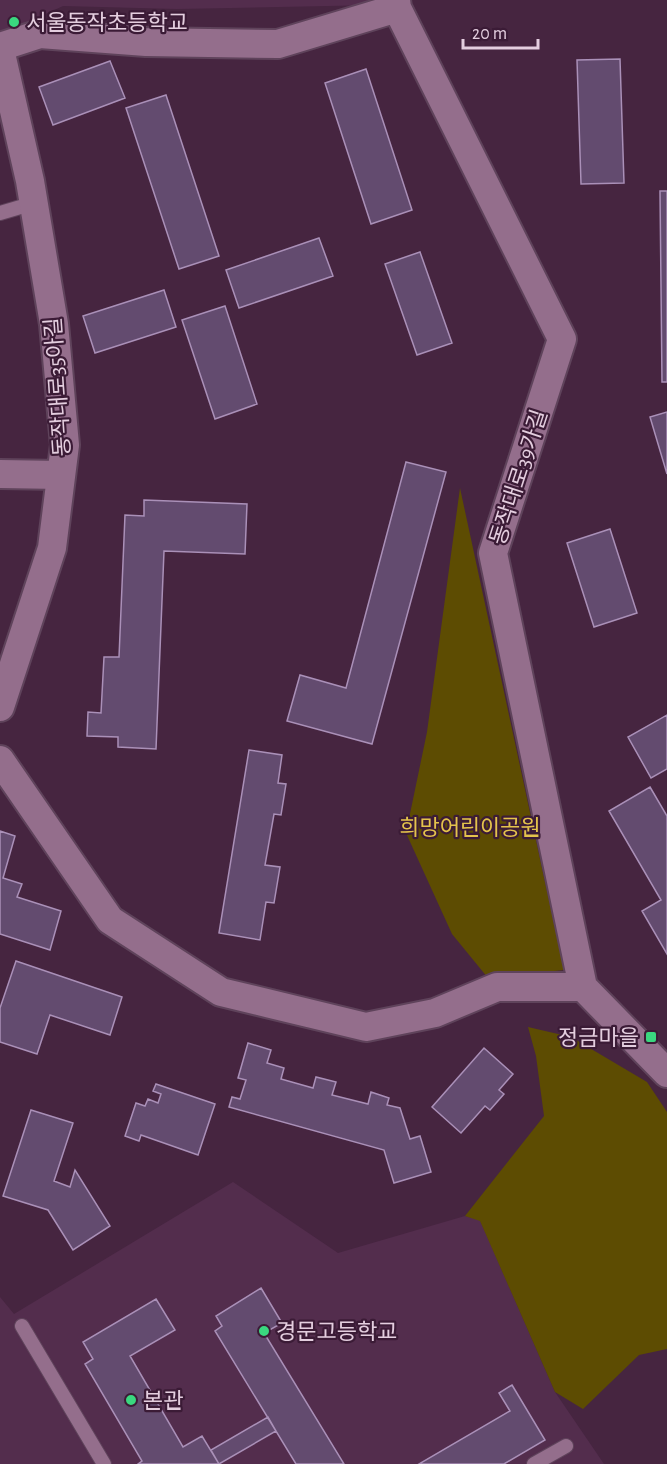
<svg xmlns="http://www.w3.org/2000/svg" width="667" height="1464" viewBox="0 0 667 1464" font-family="'Alegreya Sans','Noto Sans KR',sans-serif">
<rect width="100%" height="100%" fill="#462540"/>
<path fill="#532d4d" d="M0 0H377V5L177 9 63 6 0 35Z
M233 1182 338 1253 465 1216 480 1220 555 1392 604 1464H0V1297L14 1314Z"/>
<path fill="#5d4c02" d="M460 488 564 970 488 978 452 934 406 833 427 732Z
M528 1027 571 1037 647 1082 667 1112V1349L639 1355 583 1409 555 1392 480 1221 465 1216 544 1116 536 1056Z"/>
<path fill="#634b6f" stroke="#aa90b8" stroke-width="1.5" d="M620 59 624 183 581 184 577 60Z
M110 61 125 98 53 125 39 87Z
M366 69 412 210 371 224 325 83Z
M166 95 219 256 179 269 126 108Z
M660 191H667V382H662Z
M319 238 333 276 239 308 226 270Z
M420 252 452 343 417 355 385 264Z
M164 290 176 327 95 353 83 316Z
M225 306 257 404 215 419 182 320Z
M667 412V474L650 417Z
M406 462 446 472 372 744 287 721 300 675 346 688Z
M144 500 247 504 245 554 164 551 156 749 118 747V737L87 736 88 712 101 713 104 657H119L125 515 144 516Z
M610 529 637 613 594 627 567 543Z
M667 715V769L651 778 628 737Z
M249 750 282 755 278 783 286 784 281 815 274 814 265 865 280 867 274 903 266 902 260 940 219 933Z
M650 787 667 816V954L642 911 661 900 609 811Z
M0 831 15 836 3 878 22 884 17 897 61 911 50 950 0 934Z
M16 961 122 997 110 1035 50 1015 37 1054 0 1042V1008Z
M248 1043 271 1050 267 1063 284 1068 281 1079 313 1088 316 1077 336 1082 332 1095 368 1104 371 1092 389 1098 387 1105 400 1108 410 1139 420 1136 431 1172 394 1183 384 1150 229 1107 232 1097 240 1099 246 1080 238 1078Z
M484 1048 513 1074 499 1090 504 1094 490 1110 485 1106 461 1133 432 1107Z
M156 1084 215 1104 198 1155 141 1135 139 1141 125 1136 136 1103 145 1106 148 1099 158 1103 161 1094 153 1091Z
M31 1110 73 1123 54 1181 70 1187 75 1170 110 1226 73 1250 48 1210 3 1196Z
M261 1288 282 1323 264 1333 344 1464H296L215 1331 222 1326 216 1316Z
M156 1299 175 1330 130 1356 183 1447 202 1436 219 1464H138L142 1461 85 1364 93 1359 83 1342Z
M512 1385 545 1440 504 1464H419L510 1411 499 1393Z
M268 1417 276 1431 219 1464 211 1450Z"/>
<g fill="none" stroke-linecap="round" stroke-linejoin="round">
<defs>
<path id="lane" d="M0 213 34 203
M22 1326 104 1464
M534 1464 566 1446"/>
<path id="street" d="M396 0 397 8 562 339 493 553 583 987
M0 47 40 34 146 42 278 44 397 8
M0 49 30 181 54 324 65 445 52 548 0 707
M0 474 61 475
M0 760 110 920 221 992 366 1027 435 1013 497 987H583
M583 987 667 1073"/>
</defs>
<use href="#lane" stroke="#5f435b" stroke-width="16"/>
<use href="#street" stroke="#5f435b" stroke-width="32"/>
<use href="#lane" stroke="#946e8c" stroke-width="14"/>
<use href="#street" stroke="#946e8c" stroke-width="28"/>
</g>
<g fill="#3ad77f" stroke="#3b1b36" stroke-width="2">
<circle cx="14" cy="22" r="6"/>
<rect x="645" y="1031" width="12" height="12" rx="3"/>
<circle cx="264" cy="1331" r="6"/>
<circle cx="131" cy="1400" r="6"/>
</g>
<g text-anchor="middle" stroke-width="4.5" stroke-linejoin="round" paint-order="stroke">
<g font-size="22" fill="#e4cedf" stroke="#3b1b36" text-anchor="start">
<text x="26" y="30">서울동작초등학교</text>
<text x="639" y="1045" text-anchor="end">정금마을</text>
<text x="276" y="1339">경문고등학교</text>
<text x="143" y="1408">본관</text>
</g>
<g font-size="22" fill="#e4cedf" stroke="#3b1b36">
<text transform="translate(57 387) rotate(-94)" y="8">동작대로35아길</text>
<text transform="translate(518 477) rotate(-72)" y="8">동작대로39가길</text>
</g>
<g font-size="22" fill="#e4c34c" stroke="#3b1b36">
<text x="470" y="835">희망어린이공원</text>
</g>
</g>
<path d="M463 39v9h75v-9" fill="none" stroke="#e4cedf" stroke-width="3"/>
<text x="472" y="39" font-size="18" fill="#e4cedf" stroke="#3b1b36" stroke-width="4.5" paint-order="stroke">20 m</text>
</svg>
